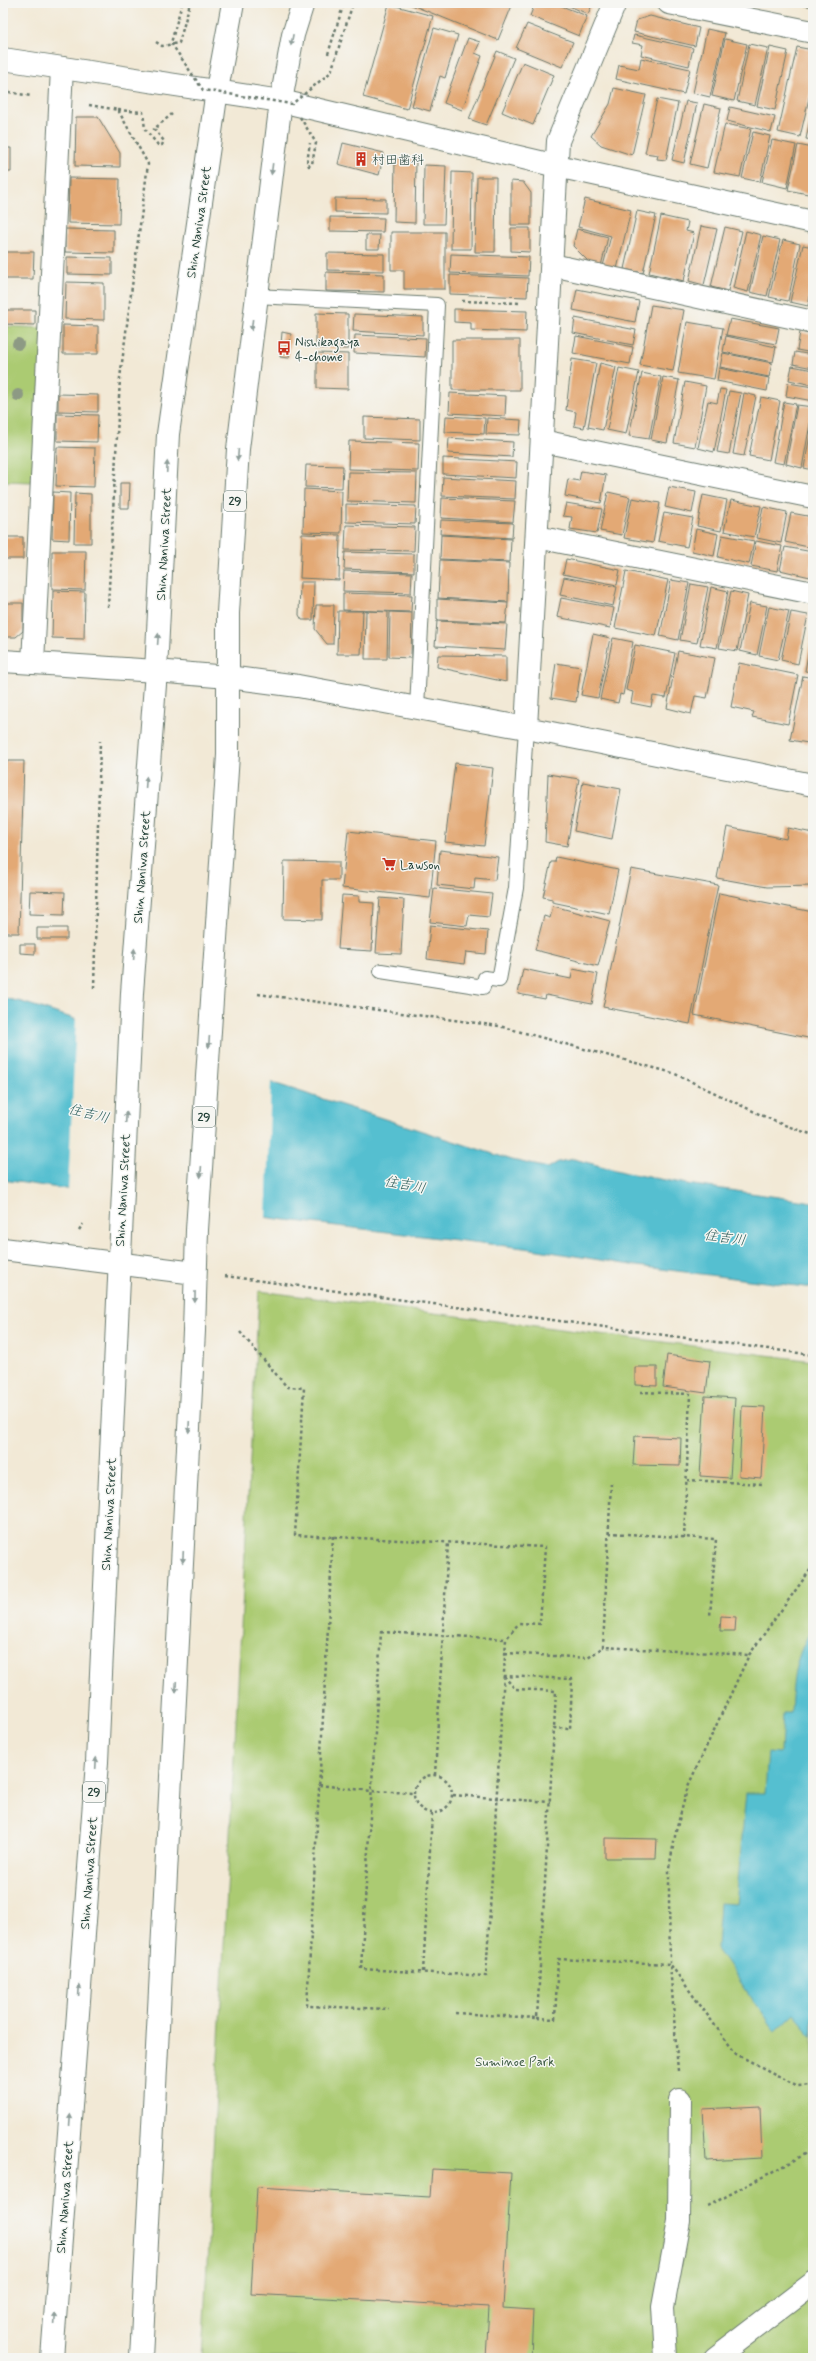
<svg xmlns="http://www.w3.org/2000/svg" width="816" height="2361" viewBox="0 0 816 2361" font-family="Mynerve,'Klee One',sans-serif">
<rect width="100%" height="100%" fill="#f6f6f2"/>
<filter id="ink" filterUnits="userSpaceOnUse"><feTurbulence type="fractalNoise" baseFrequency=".025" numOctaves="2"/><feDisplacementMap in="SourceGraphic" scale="8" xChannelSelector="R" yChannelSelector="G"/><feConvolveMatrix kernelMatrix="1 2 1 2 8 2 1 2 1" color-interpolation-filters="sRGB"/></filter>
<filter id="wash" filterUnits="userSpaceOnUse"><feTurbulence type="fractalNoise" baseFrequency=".012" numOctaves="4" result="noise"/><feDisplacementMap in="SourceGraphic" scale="16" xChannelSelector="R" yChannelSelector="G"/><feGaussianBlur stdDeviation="0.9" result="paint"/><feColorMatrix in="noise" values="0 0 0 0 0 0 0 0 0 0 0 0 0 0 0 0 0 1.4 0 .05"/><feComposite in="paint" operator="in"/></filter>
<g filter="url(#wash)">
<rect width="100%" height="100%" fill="#f2e9d6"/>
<path fill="#abcb72" stroke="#658453" d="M3 326 46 328 33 482 3 481Z
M259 1291 813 1361V2358H202Z"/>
<path fill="#55bfd0" stroke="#3a7e82" d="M3 998 22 1002 512 1160 548 1168 558 1162 574 1159 627 1173 687 1184 813 1202V1288L637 1266 532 1249 278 1219 3 1180Z
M813 1627V2036L794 2014 775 2032 717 1948 720 1903 736 1904 746 1793H765L768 1752 781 1753 783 1713H791C793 1678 794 1658 813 1627Z"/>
<path fill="#f2e9d6" d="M76 1018 271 1081 266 1219 68 1191Z"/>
<g id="blocks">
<path fill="#e3a975" d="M407 3H513L498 40Z
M535 3H554L587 16 579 36 530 16Z
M562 3H593L588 14Z
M800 3H813V7L800 5Z
M389 4 433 16 407 109 363 97Z
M650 16 699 28 695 46 634 32 637 20Z
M527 24 573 42 562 67 516 48Z
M434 28 458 35 445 78 440 76 430 111 412 106Z
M707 29 725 33 710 97 693 93Z
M634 35 693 48 689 66 641 55 643 45 632 43Z
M468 38 480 42 475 53 482 56 462 110 444 103Z
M725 39 747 44 734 101 712 96Z
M749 44 768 48 755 105 737 101Z
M770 47 788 51 775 110 757 106Z
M797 47 813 50V81L800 137 778 132Z
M497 51 514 58 486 125 469 119Z
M641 58 690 69 684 94 616 79 619 65 639 69Z
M523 62 554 75 533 125 502 112Z
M614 88 646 95 632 155 601 145 591 136 610 104Z
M657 99 678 103 666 160 657 159 658 155 645 153Z
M686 101 697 103 684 163 672 160Z
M704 104 721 108 707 168 690 164Z
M730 107 775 117 771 132 727 121Z
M812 110H813V140L806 139Z
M76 117H98L120 153V167L75 166Z
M725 124 751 129 740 177 714 172Z
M753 132 770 136 760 182 742 178Z
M772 140 796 145 787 188 762 182Z
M343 143 384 153 379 175 338 164Z
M798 145 813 148V195L788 190Z
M3 148H11V172H3Z
M395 158 416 159 415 223 394 222Z
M424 165 446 166 444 224H423Z
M452 172 472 173 471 249H451Z
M477 177H496L495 252H475Z
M69 178 120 179 119 224 68 223Z
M511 181 523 182 531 193V225H511Z
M335 198 386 199V213L335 212Z
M585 199 631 210 617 269 603 266 611 236 578 227Z
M637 211 656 215 643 273 624 269Z
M661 216 688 222 686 231 694 233 684 281 649 273Z
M330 217 384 218 383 232 330 231Z
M701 226 717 229 704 285 689 281Z
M725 227 742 231 728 291 711 287Z
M511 228H530V252L511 251Z
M65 229 114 230V253L65 252Z
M577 229 608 237 601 266 590 263 573 246Z
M746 231 761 235 748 292 733 288Z
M391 232H445V289H404V270H391Z
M366 235H380L379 249H366Z
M763 236 780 240 767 296 750 292Z
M783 240 800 244 788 301 769 297Z
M803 245 813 247V282L808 306 790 302Z
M3 252H34L33 279H3Z
M327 253 384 254V271L327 270Z
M451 254 529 257 528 276 450 273Z
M67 257 112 258V275L67 274Z
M326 272 384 274V292L326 291Z
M450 275 528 278 527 297 450 294Z
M66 282 104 283V320L65 319Z
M577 289 639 301 635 322 573 310Z
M651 305 684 310 673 371 640 365Z
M454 309 527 311 526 332 471 330V323L454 322Z
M3 310H35V325L3 324Z
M316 313 348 314V349L316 348Z
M354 314 423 317V335L353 331Z
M575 318 636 330 633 345 573 333Z
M730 319 779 328 776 344 726 335Z
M687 322 723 328 714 379 678 373Z
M63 325 98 326V354H63Z
M282 332 291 334 289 358 280 357Z
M800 332 813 335V353L797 350Z
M355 335 426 338 425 357 354 353Z
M576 336 633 347 630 364 573 353Z
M726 336 776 347 773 362 723 352Z
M452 340H520V390H452Z
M795 352 813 355V368L793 364Z
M317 353 348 354V389L317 388Z
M723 353 772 363 769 377 720 367Z
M572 359 596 363 584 428 574 426 576 412 566 410Z
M600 363 616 367 603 430 588 427Z
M792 366 813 370V385L789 380Z
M619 368 639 372 626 434 607 430Z
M719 368 769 378 767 391 717 381Z
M642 373 661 377 649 439 629 436Z
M663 377 679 380 667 443 651 440Z
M685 382 706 386 695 447 674 443Z
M788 383 813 387V401L786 396Z
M720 389 726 390 714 452 698 448 708 401 717 403Z
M729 391 741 393 729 454 717 452Z
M450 393 506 396 505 416 449 413Z
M744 393 756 396 744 456 733 454Z
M58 394 98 395V412L58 411Z
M761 397 780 401 769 460 749 456Z
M784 402 796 404 784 464 773 462Z
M797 405 813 407 802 468 786 464Z
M57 414 98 415 97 442 57 441Z
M446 416 485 418 484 434 445 432Z
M364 417 420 419V440L364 438Z
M487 418 521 420 520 435 486 434Z
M812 424H813V470L804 468Z
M449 438 513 442 512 457 448 453Z
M349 441 419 443 418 471 348 469Z
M57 447 95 448 94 487 56 486Z
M443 458 517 462 516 478 443 474Z
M306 465 343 466 342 488 305 487Z
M581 471 606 475 601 503 565 496 568 479 579 481Z
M348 472 417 473 416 503 347 501Z
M443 477 516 481 515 499 442 496Z
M120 483H130L129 508H120Z
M669 487 696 492 692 513 665 507Z
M304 489 342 491 341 533 303 532Z
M53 492 70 493 69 540 52 539Z
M608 492 630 497 622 535 600 531Z
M75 493 91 494V543H74Z
M703 495 727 500 721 531 697 526Z
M442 498 515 501 513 522 441 518Z
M632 498 660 503 653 543 624 538Z
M731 500 761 506 754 537 724 531Z
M566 503 602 509 597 533 570 529 572 517 563 516Z
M346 504 416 506 415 524 346 522Z
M763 507 787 512 781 543 757 538Z
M664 513 693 518 687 547 658 541Z
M791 513 813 517V548L785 542Z
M441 520 513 523 512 538 440 534Z
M346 525 415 527 414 551 345 550Z
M696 529 718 534 714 556 692 551Z
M302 534 340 535 339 580 300 578Z
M441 535 511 539 510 562 440 559Z
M722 535 754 541 749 564 718 557Z
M3 537H23V559H3Z
M756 541 782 546 777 571 751 566Z
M785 547 813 552 810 577 780 570Z
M52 551H86L85 590 52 589Z
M345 552 414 554V572L344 569Z
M566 559 620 570 617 585 563 574Z
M440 560 509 563 508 602 438 598Z
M344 571 412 573 411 593 343 591Z
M626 571 668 580 656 636 615 628Z
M564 577 617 587 613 606 560 595Z
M671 580 689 583 678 640 660 636Z
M300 582H314L313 620H302L299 615Z
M691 584 708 587 697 643 680 640Z
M711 587 728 591 717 648 700 645Z
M53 591 85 592 84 639 52 638Z
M731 591 748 595 737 651 719 648Z
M343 593 412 595 411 612 343 610Z
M561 598 614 608 610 628 557 617Z
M437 599 508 603 506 623 437 620Z
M3 603H23V631L16 637H3Z
M750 603 767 606 757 655 740 651Z
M316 605H334L333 644H327L315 629Z
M769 607 789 611 778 660 759 656Z
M338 611H363L361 654H337Z
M366 611 388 612 387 659H365Z
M390 612 412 613 411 658 389 657Z
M791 612 808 615 798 664 781 660Z
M437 621 507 624 505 650 435 646Z
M812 632H813V672L805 671Z
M593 634 610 638 598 698 581 695Z
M613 638 633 642 623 695 620 694 618 703 600 699Z
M635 645 675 653 666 698 653 696 651 707 631 703 633 692 626 690Z
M678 651 715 658 707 698 695 696 691 714 667 708Z
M438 655 506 656V682L437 667Z
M556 663 581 667 576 702 551 698Z
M739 663 798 675 788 724 752 717 754 712 731 707Z
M803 676 813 678V739L809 738 808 743 790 740Z
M3 761H24L19 933H3Z
M455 763 493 768 484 846 445 842Z
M548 774 579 779 567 846 545 842Z
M583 782 621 789 612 839 574 831Z
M727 827 786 839 788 828 813 833V886L767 887 717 878Z
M348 831 436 841 430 898 342 888Z
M440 850 498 857 495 880 475 878 474 889 437 885Z
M556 857 618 870 609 914 552 902V899L543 897 551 862H555Z
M284 861 339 862V880H322V920L283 919Z
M631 869 718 885 690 1024 603 1007Z
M434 888 492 894 489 917 469 915 467 926 430 922Z
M30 891 65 892 64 915 29 914Z
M719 893 813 912V1039L694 1015Z
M342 895 359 896V902L374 903 372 951 338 949Z
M380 898 404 900 401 954 376 953Z
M553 906 610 921 598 966 535 950 544 916 550 918Z
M430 925 488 931 486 954 466 952 464 964 427 959Z
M37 928H67V939H37Z
M20 944H35V954L20 953Z
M523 969 571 979 573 969 598 974 592 1004 546 995 545 999 518 994Z
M667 1355 710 1361 706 1393 663 1387Z
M635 1367H657V1386L635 1385Z
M705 1396 735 1398 730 1478 700 1476Z
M742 1406 765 1407 761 1478 739 1476Z
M635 1436 681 1438 680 1466 633 1465Z
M721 1616 736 1617 735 1631H720Z
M605 1838 657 1839 656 1858H605Z
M760 2106 762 2158 706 2161 703 2109Z
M432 2169 511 2173 503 2308 533 2310 531 2358H486L489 2307 251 2294 257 2187 430 2197Z"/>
</g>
</g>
<g filter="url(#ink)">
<use href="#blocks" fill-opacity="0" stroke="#69796d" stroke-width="1"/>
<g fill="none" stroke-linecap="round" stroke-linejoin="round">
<defs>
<path id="service" d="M255 296 437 305 417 708
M381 971 483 987 485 978 499 980 516 888 526 728"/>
<path id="pedestrian" d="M666 2358 663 2307 679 2221 680 2100
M715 2358 813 2283"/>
<path id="minor" d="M669 3 813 32
M281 101 557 166 813 222
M552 265 813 322
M542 441 813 497
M537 537 813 593
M33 663 62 68
M3 1249 195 1273"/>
<path id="tertiary" d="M3 59 281 101
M3 661 156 671 228 677 298 686 526 728 813 785
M526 728 558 141 615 3"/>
<path id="primary" d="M52 2358 97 1762 132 993 156 671 168 434 217 90 233 3
M141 2358 194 1331 197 1230 228 755V613L238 449 281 101 293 35 303 3"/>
</defs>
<use href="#service" stroke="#69796d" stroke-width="16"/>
<use href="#pedestrian" stroke="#69796d" stroke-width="24"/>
<use href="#minor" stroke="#69796d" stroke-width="24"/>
<use href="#tertiary" stroke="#69796d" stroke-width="24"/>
<use href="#primary" stroke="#69796d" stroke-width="24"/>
<path stroke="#69796d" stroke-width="2.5" stroke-dasharray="3 3" stroke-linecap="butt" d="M156 42 162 46 179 43 190 3
M328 54 344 3
M3 91 31 96
M89 105 118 110 148 164 120 378 108 607
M118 110 143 112 145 129 158 145H162L164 141 154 129 172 114
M462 301 521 303
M94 988 100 741
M258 994 499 1026 673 1073 776 1122 813 1135
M79 1230 83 1224
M225 1276 813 1355
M240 1332 287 1387 304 1388 295 1535 545 1547 540 1624 519 1623 506 1639
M640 1392 690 1394 684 1538
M687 1480 763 1484
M611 1483 603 1647 749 1655
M609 1533 716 1539 710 1616
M333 1536 307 2006 389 2009
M381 1632 506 1639 486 1976 361 1969Z
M505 1653 588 1658 603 1647
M504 1676 515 1689 556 1691 554 1728
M414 1794a19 19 0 1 1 38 0a19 19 0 1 1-38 0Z
M435 1775 448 1542
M319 1785 372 1791 414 1793
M453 1795 550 1802
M423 1972 432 1814
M455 2013 537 2018 554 1728 570 1729 572 1679 504 1676
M537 2018 555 2019 558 1959 670 1964 736 2054 798 2086 813 2085
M678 2071 670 1964 669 1900V1868L676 1831 688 1786 749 1655 813 1566
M708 2206 813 2150"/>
<use href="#service" stroke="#fff" stroke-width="14"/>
<use href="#pedestrian" stroke="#fff" stroke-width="22"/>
<use href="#minor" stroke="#fff" stroke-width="22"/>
<use href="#tertiary" stroke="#fff" stroke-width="22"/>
<use href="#primary" stroke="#fff" stroke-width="22"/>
<path stroke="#69796d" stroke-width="2.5" stroke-dasharray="3 3" stroke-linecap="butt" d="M182 3 171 43 203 90 292 104 331 72 353 3
M300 117 316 143 312 164 309 166 307 163 310 143"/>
</g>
<g fill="#8d9a84">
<circle cx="18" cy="344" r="6"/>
<circle cx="18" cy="395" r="6"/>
</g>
<defs><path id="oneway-solid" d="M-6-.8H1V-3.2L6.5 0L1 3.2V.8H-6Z"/></defs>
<g fill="#8f9e9a">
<use href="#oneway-solid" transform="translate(292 40) rotate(101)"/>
<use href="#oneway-solid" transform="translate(272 169) rotate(97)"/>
<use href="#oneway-solid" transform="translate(252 325) rotate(96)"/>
<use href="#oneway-solid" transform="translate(238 455) rotate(94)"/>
<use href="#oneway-solid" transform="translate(167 467) rotate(-87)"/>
<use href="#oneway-solid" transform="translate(158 639) rotate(-86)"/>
<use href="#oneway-solid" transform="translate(146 782) rotate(-86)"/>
<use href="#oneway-solid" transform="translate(134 954) rotate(-86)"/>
<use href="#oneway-solid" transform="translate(209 1042) rotate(94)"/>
<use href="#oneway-solid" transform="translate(126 1117) rotate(-87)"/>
<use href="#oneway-solid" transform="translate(201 1172) rotate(94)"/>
<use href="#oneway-solid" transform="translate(195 1297) rotate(91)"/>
<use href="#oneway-solid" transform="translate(189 1427) rotate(93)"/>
<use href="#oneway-solid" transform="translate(183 1557) rotate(93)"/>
<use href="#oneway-solid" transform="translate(176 1687) rotate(93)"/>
<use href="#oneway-solid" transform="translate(96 1763) rotate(-87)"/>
<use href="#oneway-solid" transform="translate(79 1990) rotate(-86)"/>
<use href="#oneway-solid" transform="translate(70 2120) rotate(-86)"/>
<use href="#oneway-solid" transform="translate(55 2319) rotate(-86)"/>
</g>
</g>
<defs>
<symbol id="building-bare" viewBox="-9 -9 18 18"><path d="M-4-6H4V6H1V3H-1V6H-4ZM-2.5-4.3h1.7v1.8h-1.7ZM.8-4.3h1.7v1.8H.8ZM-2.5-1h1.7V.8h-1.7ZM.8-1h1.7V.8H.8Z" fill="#c8321e" stroke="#f6f6f2" stroke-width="2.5" paint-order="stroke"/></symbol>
<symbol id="bus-bare" viewBox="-9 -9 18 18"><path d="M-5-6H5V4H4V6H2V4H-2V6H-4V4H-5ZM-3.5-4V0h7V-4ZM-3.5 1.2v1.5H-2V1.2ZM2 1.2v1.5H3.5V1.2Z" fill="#c8321e" stroke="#f6f6f2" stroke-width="2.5" paint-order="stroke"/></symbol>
<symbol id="supermarket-bare" viewBox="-9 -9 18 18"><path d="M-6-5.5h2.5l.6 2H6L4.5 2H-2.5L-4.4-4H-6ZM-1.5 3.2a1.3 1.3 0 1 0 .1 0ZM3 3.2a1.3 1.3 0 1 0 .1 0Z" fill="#c8321e" stroke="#f6f6f2" stroke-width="2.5" paint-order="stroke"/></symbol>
</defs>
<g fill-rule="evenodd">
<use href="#building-bare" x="351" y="149" width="20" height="20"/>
<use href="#bus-bare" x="274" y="338" width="20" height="20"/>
<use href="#supermarket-bare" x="379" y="854" width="20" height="20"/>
</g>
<g text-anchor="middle" stroke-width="3" stroke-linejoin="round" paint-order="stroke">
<g fill="#f6f6f2" stroke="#60746d" stroke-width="1">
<rect x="224" y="491" width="22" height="20" rx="3"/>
<rect x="193" y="1107" width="22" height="20" rx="3"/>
<rect x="83" y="1782" width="22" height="20" rx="3"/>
</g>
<g font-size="12" font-weight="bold" fill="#1f3d34">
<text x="235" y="505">29</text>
<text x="204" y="1121">29</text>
<text x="94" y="1796">29</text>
</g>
<g font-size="13" fill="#1f3d34" stroke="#f6f6f2" text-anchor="start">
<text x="372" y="164">村田歯科</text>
<text x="295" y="346">Nishikagaya<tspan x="295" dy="15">4-chome</tspan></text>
<text x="400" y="869">Lawson</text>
</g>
<g font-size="13" fill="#1f3d34" stroke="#f6f6f2">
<text transform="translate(198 222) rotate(-82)" y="5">Shin Naniwa Street</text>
<text transform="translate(163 544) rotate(-87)" y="5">Shin Naniwa Street</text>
<text transform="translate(141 867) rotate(-86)" y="5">Shin Naniwa Street</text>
<text transform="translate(122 1190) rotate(-87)" y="5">Shin Naniwa Street</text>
<text transform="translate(108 1514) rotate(-87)" y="5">Shin Naniwa Street</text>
<text transform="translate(88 1873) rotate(-86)" y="5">Shin Naniwa Street</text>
<text transform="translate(64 2197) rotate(-86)" y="5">Shin Naniwa Street</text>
</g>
<g font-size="13" fill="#3b5940" stroke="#f6f6f2">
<text x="515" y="2066">Suminoe Park</text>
</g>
<g font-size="14" font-style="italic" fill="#2c5e5b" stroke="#f6f6f2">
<text transform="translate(89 1113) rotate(14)" y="5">住吉川</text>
<text transform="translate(405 1184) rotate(11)" y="5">住吉川</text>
<text transform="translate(725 1237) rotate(8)" y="5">住吉川</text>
</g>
</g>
<rect width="816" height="2361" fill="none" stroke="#f6f6f2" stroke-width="16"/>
</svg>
